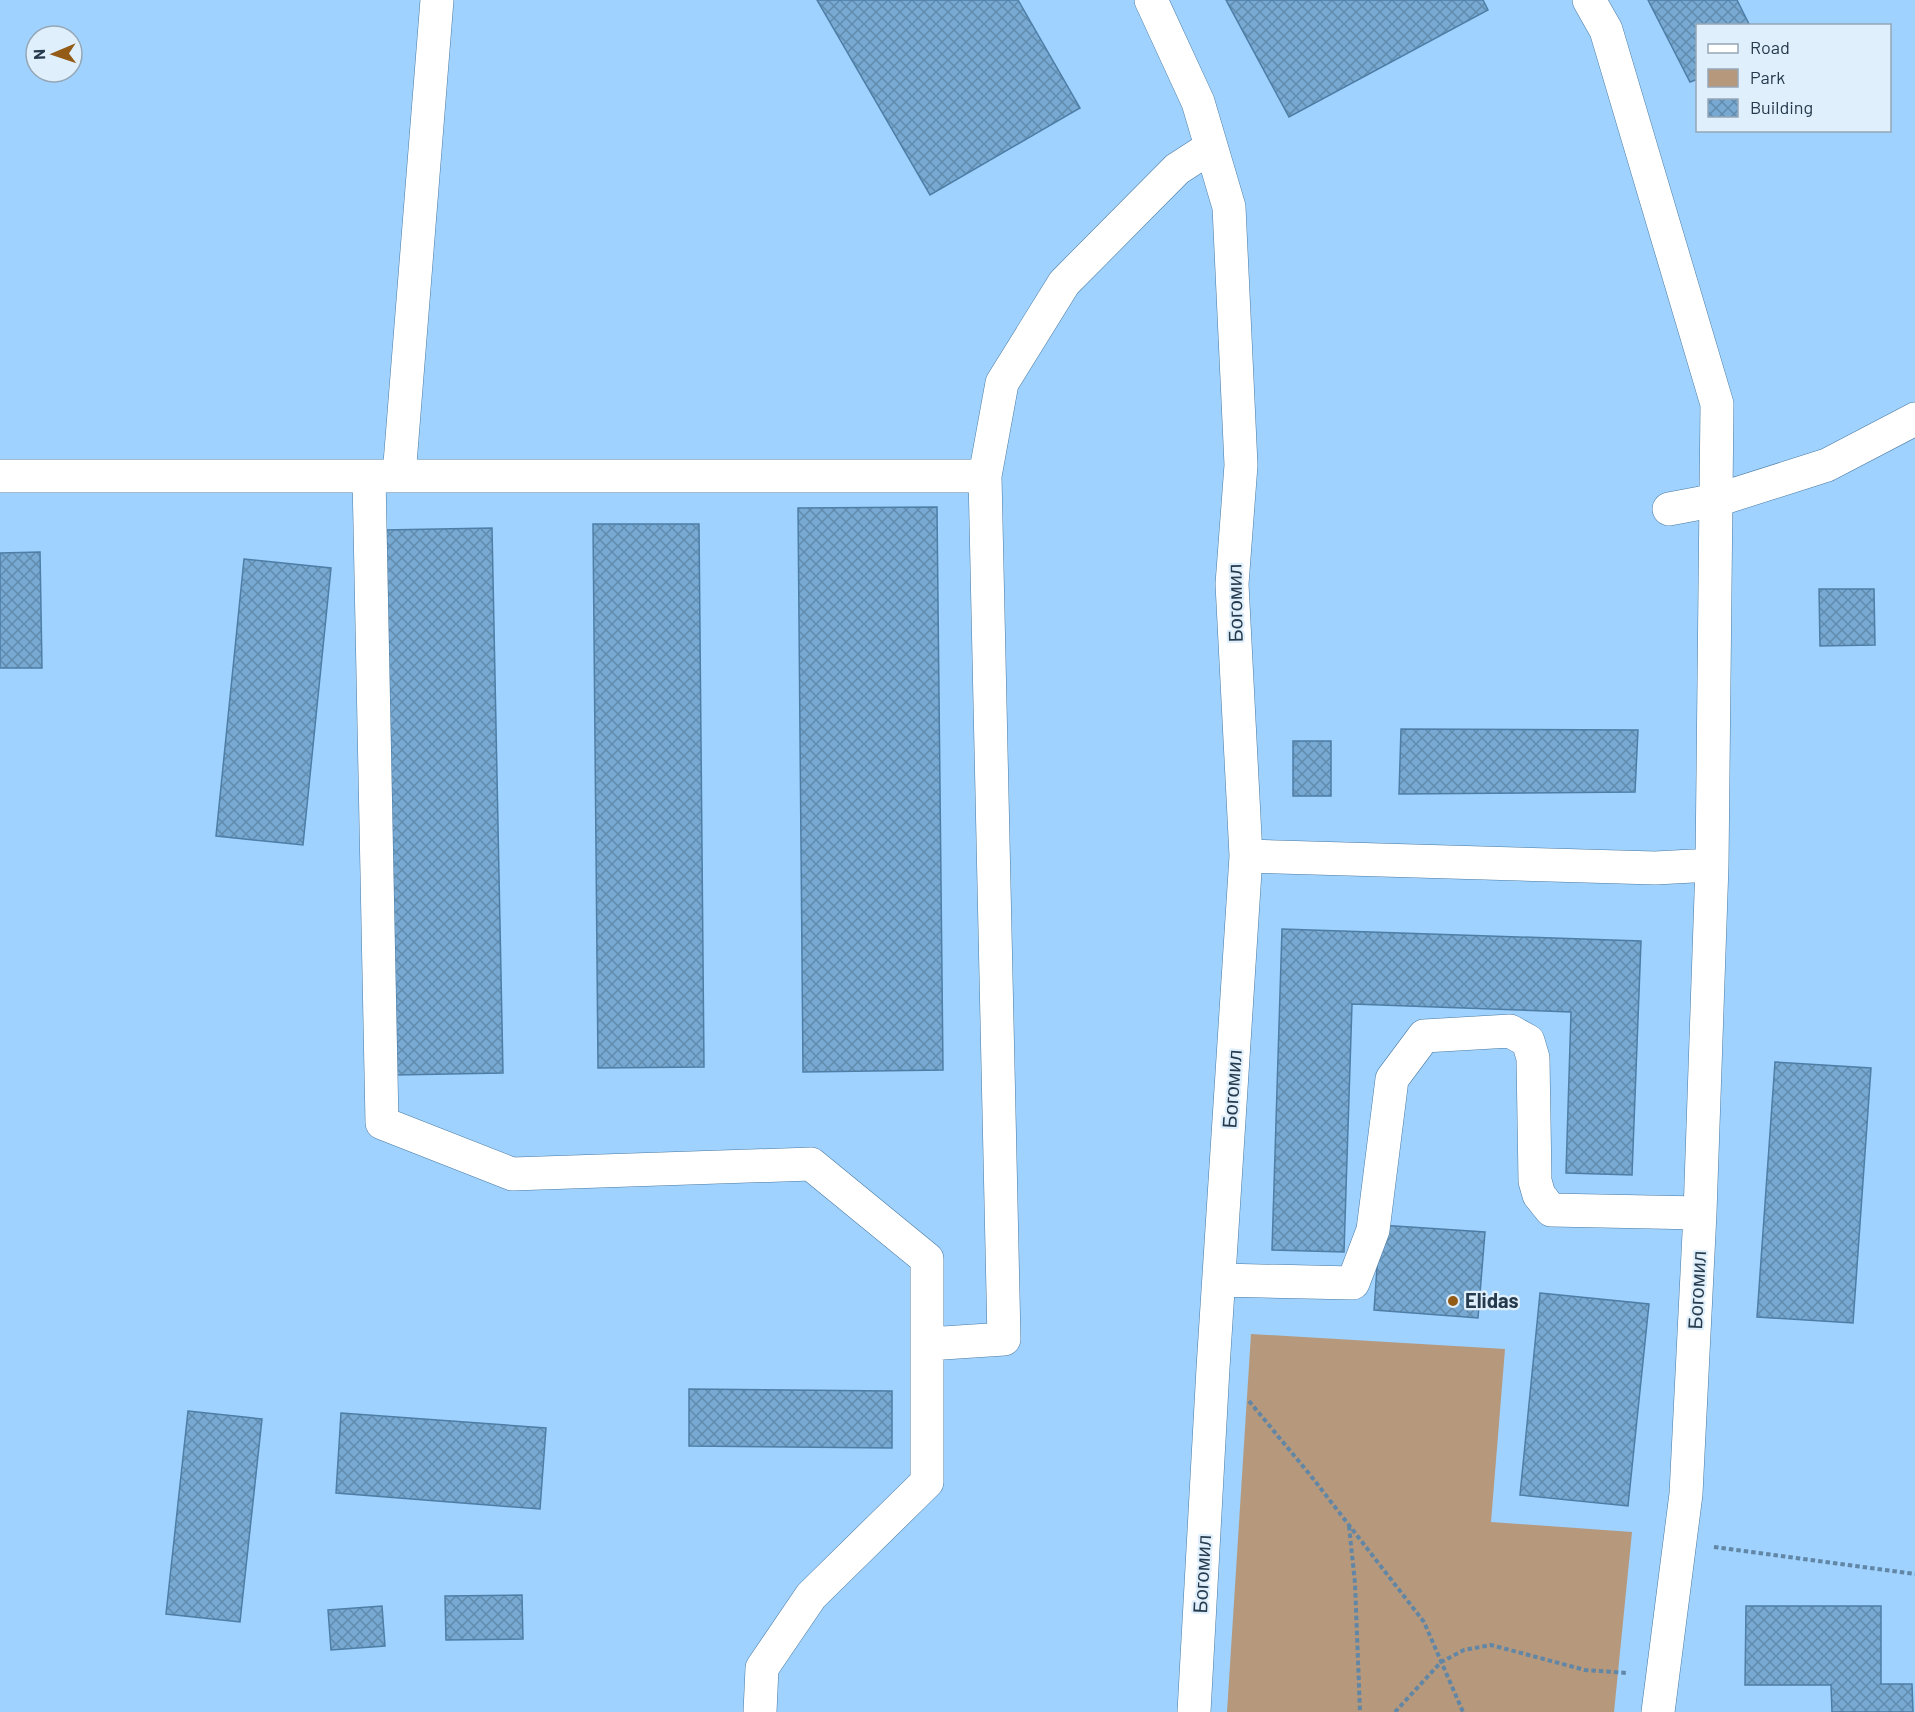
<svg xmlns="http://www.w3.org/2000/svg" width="1915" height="1712" viewBox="0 0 1915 1712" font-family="Barlow,sans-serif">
<defs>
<pattern id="building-cross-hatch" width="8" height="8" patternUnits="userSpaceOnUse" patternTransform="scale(1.5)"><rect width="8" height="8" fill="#77a9d3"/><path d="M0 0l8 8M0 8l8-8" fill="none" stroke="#618bad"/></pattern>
</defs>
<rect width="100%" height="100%" fill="#9fd2fe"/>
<path fill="#b6997c" d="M1251 1334 1505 1349 1491 1522 1632 1532 1614 1712H1227Z"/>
<path fill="url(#building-cross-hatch)" stroke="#4e7ea6" stroke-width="1.5" d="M817 0H1018L1080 108 930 195Z
M1226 0H1483L1488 10 1289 117Z
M1648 0H1737L1750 26H1698V79L1690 82Z
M937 507 943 1070 803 1072 798 508Z
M593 524H699L704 1067 598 1068Z
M492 528 503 1073 395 1075 384 530Z
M40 552 42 668H0V553Z
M244 559 331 568 303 845 216 836Z
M1819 589H1874L1875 645 1820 646Z
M1401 729 1638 730 1635 792 1399 794Z
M1293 741H1331V796H1293Z
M1282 929 1641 941 1632 1175 1566 1173 1571 1012 1352 1004 1344 1252 1272 1250Z
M1775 1062 1871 1068 1853 1323 1757 1317Z
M1380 1225 1485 1232 1478 1318 1374 1310Z
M1540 1293 1649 1304 1628 1506 1520 1495Z
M689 1389 892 1391V1448L689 1446Z
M188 1411 262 1419 240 1622 166 1614Z
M341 1413 546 1428 540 1509 336 1493Z
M522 1595 523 1639 446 1640 445 1596Z
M382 1606 385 1646 331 1650 328 1610Z
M1746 1606H1881V1684H1912L1913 1712H1832L1831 1685H1745Z"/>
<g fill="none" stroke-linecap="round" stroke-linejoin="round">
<defs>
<path id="minor" d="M1151 0 1198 102 1229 207 1241 465 1232 584 1246 856 1213 1368 1194 1712
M1589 0 1606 30 1717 404 1712 865 1700 1213 1686 1494 1658 1712
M0 476H985
M369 476 382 1123 512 1174 811 1164 927 1259V1482L811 1596 762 1668 760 1712
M399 476 437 0
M1669 509 1717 500 1827 465 1915 419
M1246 856 1655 868 1712 865
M1220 1280 1353 1283 1373 1230 1392 1079 1424 1036 1510 1031 1528 1041 1533 1058 1535 1181 1539 1195 1551 1210 1700 1213
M928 1344 1004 1339 985 476 1002 383 1064 283 1177 169 1211 147"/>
</defs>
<use href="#minor" stroke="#4879a1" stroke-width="34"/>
<path stroke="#6286a5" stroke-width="4" stroke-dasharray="4.5 3" stroke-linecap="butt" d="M1249 1401 1311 1476 1424 1622 1463 1712
M1349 1526 1355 1583 1360 1712
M1714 1547 1915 1574
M1395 1712 1441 1662 1464 1650 1491 1645 1585 1670 1627 1673"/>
<use href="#minor" stroke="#fff" stroke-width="33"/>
</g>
<circle fill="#945b17" stroke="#e0effc" stroke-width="2" cx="1453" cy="1301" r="6"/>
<g text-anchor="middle" stroke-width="4.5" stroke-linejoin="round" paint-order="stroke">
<g font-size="20" fill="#253a4c" stroke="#e0effc">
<text transform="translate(1235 603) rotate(-91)" y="7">Богомил</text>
<text transform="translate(1232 1089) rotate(-86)" y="7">Богомил</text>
<text transform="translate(1697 1290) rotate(-87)" y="7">Богомил</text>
<text transform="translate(1202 1574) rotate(-87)" y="7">Богомил</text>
</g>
<g font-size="20" font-weight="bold" fill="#253a4c" stroke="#e0effc" text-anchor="start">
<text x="1465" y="1308">Elidas</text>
</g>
</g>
<rect x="1696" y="24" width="195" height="108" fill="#e0effc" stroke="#95a7b6" stroke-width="1.5"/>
<rect x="1708" y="44" width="30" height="9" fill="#ffffff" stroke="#95a7b6" stroke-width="1.5"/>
<text x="1750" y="54" font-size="18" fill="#253a4c">Road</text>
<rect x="1708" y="69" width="30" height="18" fill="#b6997c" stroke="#95a7b6" stroke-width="1.5"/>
<text x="1750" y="84" font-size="18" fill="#253a4c">Park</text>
<rect x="1708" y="99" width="30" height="18" fill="url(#building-cross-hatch)" stroke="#95a7b6" stroke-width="1.5"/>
<text x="1750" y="114" font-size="18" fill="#253a4c">Building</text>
<g transform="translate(54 54) rotate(268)"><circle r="28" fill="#e0effc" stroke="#95a7b6" stroke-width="1.5"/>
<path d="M0-4.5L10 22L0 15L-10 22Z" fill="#945b17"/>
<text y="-9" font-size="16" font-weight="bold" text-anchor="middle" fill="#253a4c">N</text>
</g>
</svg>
